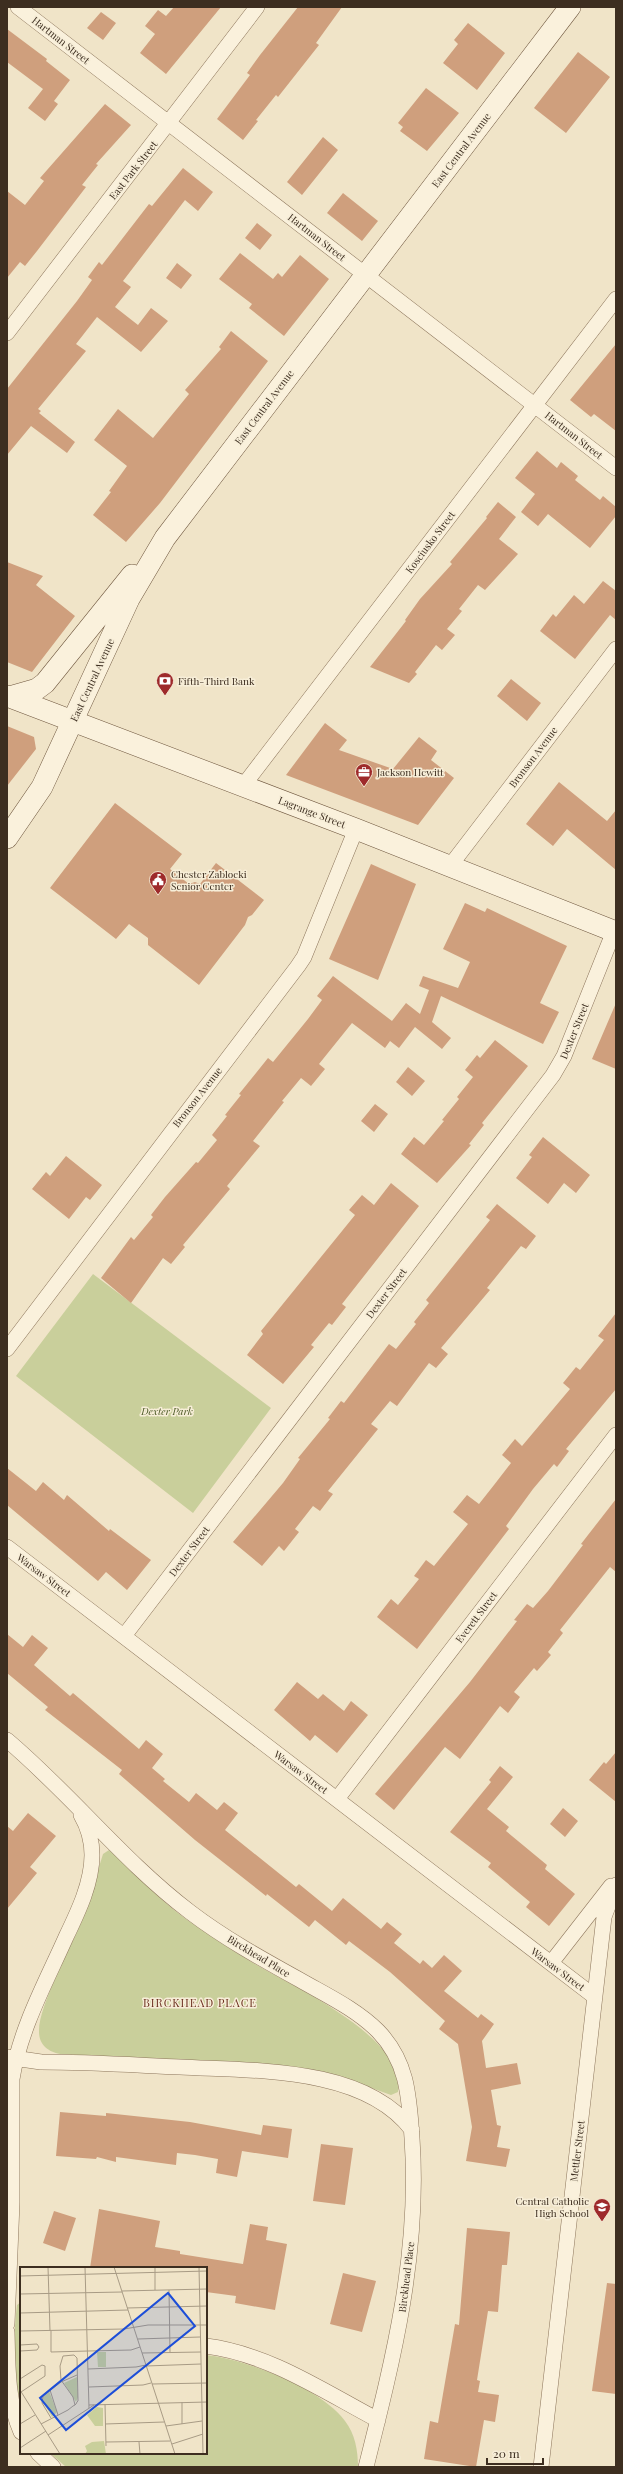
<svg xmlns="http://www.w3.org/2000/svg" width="623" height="2474" viewBox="0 0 623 2474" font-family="'Playfair Display',serif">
<rect width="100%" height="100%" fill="#f0e4c8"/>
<path fill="#c9cf9b" d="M93 1274 271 1408 193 1513 16 1376Z
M109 1850C136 1872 158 1899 186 1919 209 1935 231 1950 255 1964 292 1986 409 2039 398 2092L391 2095 338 2076 283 2066 60 2054C49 2052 39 2045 39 2032 38 2006 72 1946 83 1918 92 1898 96 1875 103 1854Z
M21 2302V2407C13 2375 13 2337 17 2305Z
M206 2355C245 2359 321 2388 345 2421 355 2434 358 2450 358 2467H66L50 2453H206Z"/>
<path fill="#cf9f7d" d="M174 7H221L166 74 140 53 155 34 145 26 158 10 166 16Z
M298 7H342L316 43 319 45 278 97 276 95 256 120 258 121 243 140 217 119 250 75 247 73 260 55Z
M101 12 116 23 103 40 87 28Z
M468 23 505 53 477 90 443 63 458 44 454 40Z
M7 29 47 59 46 61 70 80 54 101 58 104 45 121 28 108 43 89 7 62Z
M578 52 610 77 566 133 534 108Z
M426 88 459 113 427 151 400 131 403 127 398 123Z
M105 104 131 125 96 164 98 165 82 185 86 187 37 251 25 266 20 262 7 278V191L25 205 44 181 40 178Z
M323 137 338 150 302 195 287 182Z
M183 168 213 192 198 211 185 200 123 281 131 287 115 307 138 325 151 308 168 321 141 352 97 317 76 344 86 351 38 409 41 411 39 413 75 442 67 453 31 426 7 455V389L77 301 92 280 88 277 99 262 102 265 149 204 152 206Z
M343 193 378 221 362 241 327 213Z
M257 223 272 235 260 250 245 238Z
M240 253 273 279 278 273 282 277 300 255 329 279 284 336 249 308 252 304 219 279Z
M177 263 192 275 181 289 166 278Z
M231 331 268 361 160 503 126 542 93 515 111 492 109 491 127 466 94 440 118 409 153 438 189 394 185 390 221 349 219 347Z
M616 344V431L594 414 591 417 570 400Z
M537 451 557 468 561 462 578 476 575 480 600 500 603 496 616 507V516L590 548 548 514 538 526 521 512 535 494 515 478Z
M498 502 516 517 499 539 518 554 485 590 478 585 459 609 462 611 447 629 455 635 442 650 436 645 415 672 417 674 409 683 370 667 406 621 405 620 420 599 452 564 450 562 487 518 486 517Z
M7 562 43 576 36 585 75 616 32 672 7 662Z
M603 581 616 591V620L610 615 575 659 540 631 553 614 556 617 574 595 584 604Z
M511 679 541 703 527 721 497 696Z
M325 723 347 740 339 750 393 769 419 737 437 751 431 760 454 778 418 825 286 775Z
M7 726 34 737 36 749 7 786Z
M559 782 607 821 616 810V870L567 829 553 846 526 824Z
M115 803 182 854 170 869 189 884 195 882 200 884 216 863 264 900 252 915 248 917 245 925 199 985 148 945V938L129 924 116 939 50 888Z
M371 864 416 884 378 980 329 959Z
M465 903 485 912 487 908 567 946 540 1003 559 1012 543 1044 441 996 432 1022 451 1038 442 1049 415 1027 399 1048 390 1041 385 1048 352 1023 319 1064 325 1069 311 1086 301 1078 282 1101 284 1102 253 1141 260 1146 227 1186 230 1189 183 1245 185 1247 171 1264 163 1258 131 1303 101 1278 131 1237 134 1240 153 1217 151 1215 165 1197 196 1162 198 1163 217 1140 212 1135 227 1116 225 1115 241 1095 239 1094 268 1058 273 1062 308 1019 322 1000 317 996 333 976 392 1021 406 1003 420 1014 429 990 419 986 423 976 458 988 470 962 443 949Z
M616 1003V1069L592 1059Z
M495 1040 528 1066 482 1123 484 1125 469 1144 471 1145 437 1183 401 1154 414 1137 424 1145 444 1121 442 1120 459 1099 457 1097 473 1077 465 1070 477 1055 480 1058Z
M408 1067 425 1081 412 1096 396 1082Z
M375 1104 388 1114 374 1132 361 1121Z
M543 1137 590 1175 576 1193 564 1183 548 1204 516 1178 532 1157 529 1155Z
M66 1156 102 1185 90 1200 86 1197 69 1219 32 1189 46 1172 50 1176Z
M391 1183 419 1206 342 1304 346 1307 332 1325 329 1323 311 1345 314 1347 283 1384 247 1355 263 1334 261 1331 355 1215 349 1210 362 1195 374 1205Z
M497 1204 536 1236 526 1249 521 1246 487 1288 490 1290 441 1348 448 1354 436 1368 429 1363 397 1406 390 1401 371 1424 378 1429 328 1491 333 1494 320 1511 313 1506 295 1529 299 1532 284 1551 279 1546 262 1566 233 1542 283 1483 300 1459 298 1458 330 1419 328 1418 341 1401 344 1403 389 1344 396 1349 416 1324 414 1322 429 1303 426 1300 490 1220 486 1217Z
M616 1313V1389L566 1449 569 1451 557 1467 554 1464 533 1489 506 1526 509 1529 417 1649 377 1617 391 1599 398 1605 419 1579 414 1576 426 1560 434 1566 468 1524 453 1512 467 1495 479 1504 494 1485 511 1463 502 1455 515 1439 522 1446 570 1389 563 1383 576 1367 580 1370 604 1340 598 1336Z
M7 1468 36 1491 43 1482 64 1500 67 1495 109 1531 110 1529 151 1560 127 1590 106 1572 98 1581 7 1505Z
M616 1499V1572L610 1567 560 1630 563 1633 548 1652 551 1655 537 1671 534 1668 514 1692 520 1697 508 1713 500 1706 460 1759 445 1747 394 1810 375 1794 470 1682 517 1621 514 1620 527 1604 533 1608 548 1591 583 1545 581 1544Z
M7 1634 23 1647 32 1635 48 1648 34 1665 70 1696 73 1693 139 1749 146 1740 163 1754 152 1768 165 1779 163 1781 189 1802 196 1793 217 1810 224 1802 238 1813 225 1830 296 1887 299 1884 332 1911 343 1898 381 1929 387 1922 402 1934 394 1943 420 1964 423 1960 432 1968 444 1955 462 1971 444 1991 478 2018 481 2014 494 2024 482 2041 486 2068 517 2063 521 2084 491 2090 497 2125 501 2126 497 2147 510 2149 506 2167 466 2161 472 2127 458 2044 439 2029 445 2021 390 1972 349 1941 346 1945 315 1920 309 1927 267 1894 266 1896 195 1840 119 1774 122 1770 45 1710 48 1707 7 1673Z
M297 1682 318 1699 323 1694 344 1711 351 1701 368 1715 337 1753 315 1735 310 1741 274 1710Z
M616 1752V1802L589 1780 604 1762 606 1764Z
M500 1766 513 1777 487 1809 509 1827 506 1831 547 1865 545 1869 575 1894 549 1926 526 1907 530 1902 488 1867 491 1863 450 1832 491 1782 489 1780Z
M563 1808 578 1821 565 1837 550 1824Z
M28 1813 56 1836 30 1867 37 1873 7 1909V1826L13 1831Z
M60 2112 106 2116V2113L190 2122 261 2135 263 2125 292 2129 288 2158 242 2151 237 2177 216 2173 218 2159 195 2155 177 2153 176 2165 116 2157V2162L97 2157 96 2159 56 2156Z
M321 2144 353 2148 345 2205 313 2201Z
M99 2209 160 2221 155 2247 180 2251V2254L243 2264 250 2224 268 2227 266 2240 287 2244 275 2310 235 2303 236 2296 206 2292V2268H90Z
M54 2211 76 2218 65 2251 43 2243Z
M467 2228 510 2232 507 2265H502L498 2312 488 2311 477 2380 480 2381 478 2392 499 2395 495 2422 484 2420 476 2467 424 2459 430 2421 438 2423 455 2324 459 2325Z
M343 2273 376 2281 362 2332 330 2324Z
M607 2283 616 2284V2394L592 2391Z"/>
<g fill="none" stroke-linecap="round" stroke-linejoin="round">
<defs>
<path id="street" d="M18 7 616 468
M7 333 257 7
M243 786 616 299
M450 866 616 649
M7 1349 298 966 304 957 356 829
M7 1547 595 1997
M124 1636 553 1075 564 1056 614 931
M7 1740C71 1794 123 1861 190 1912 224 1938 262 1959 300 1980 326 1995 356 2009 378 2031 408 2062 409 2097 412 2138 420 2253 394 2356 366 2467
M337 1799 616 1435
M551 1963 611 1886
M7 2057 41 2062C88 2062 134 2065 180 2067 253 2071 364 2066 412 2130
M7 2324 12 2203V2079C20 2029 46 1982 66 1937 78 1912 92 1883 92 1855 92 1841 88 1827 81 1815
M7 2332C8 2367 7 2400 21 2432
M206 2346C269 2354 323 2391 378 2420
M38 2453 53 2467
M541 2467 604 1917 616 1885"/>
<path id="secondary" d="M7 696 356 829 616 932
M9 697 37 689 45 683 132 575
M7 838 42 787 129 599 165 538 570 7"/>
</defs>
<use href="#street" stroke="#8d765c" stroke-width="16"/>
<use href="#secondary" stroke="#6f573f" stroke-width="22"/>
<use href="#street" stroke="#faf1dc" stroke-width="15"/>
<use href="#secondary" stroke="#faf1dc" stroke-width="21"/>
</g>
<defs>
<symbol id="bank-pin" viewBox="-11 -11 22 30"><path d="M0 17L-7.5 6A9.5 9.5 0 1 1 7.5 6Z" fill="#9e2a2b" stroke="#f7eed8"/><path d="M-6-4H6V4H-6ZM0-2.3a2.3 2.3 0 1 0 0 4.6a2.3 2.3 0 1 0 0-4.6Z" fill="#fff"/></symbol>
<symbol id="office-pin" viewBox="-11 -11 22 30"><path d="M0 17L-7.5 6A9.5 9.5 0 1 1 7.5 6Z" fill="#9e2a2b" stroke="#f7eed8"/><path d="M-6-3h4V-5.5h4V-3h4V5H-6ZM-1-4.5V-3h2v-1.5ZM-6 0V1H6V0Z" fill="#fff"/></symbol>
<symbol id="civic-pin" viewBox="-11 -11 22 30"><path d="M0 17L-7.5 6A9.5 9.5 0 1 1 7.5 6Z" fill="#9e2a2b" stroke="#f7eed8"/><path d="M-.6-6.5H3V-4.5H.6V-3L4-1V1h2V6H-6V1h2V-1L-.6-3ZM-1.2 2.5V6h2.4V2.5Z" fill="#fff"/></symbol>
<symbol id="school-pin" viewBox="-11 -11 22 30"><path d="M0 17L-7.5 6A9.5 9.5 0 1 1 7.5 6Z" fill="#9e2a2b" stroke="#f7eed8"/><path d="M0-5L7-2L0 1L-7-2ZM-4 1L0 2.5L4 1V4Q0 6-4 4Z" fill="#fff"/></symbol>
</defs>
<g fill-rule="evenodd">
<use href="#bank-pin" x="155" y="671" width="20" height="27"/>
<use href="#office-pin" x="354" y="762" width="20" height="27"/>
<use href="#civic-pin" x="148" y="870" width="20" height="27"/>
<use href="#school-pin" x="592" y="2197" width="20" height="27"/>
</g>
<g text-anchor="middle" stroke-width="3" stroke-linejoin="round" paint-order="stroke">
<g font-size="10" fill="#3d2e20" stroke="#f7eed8">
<text transform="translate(61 40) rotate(38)" y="4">Hartman Street</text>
<text transform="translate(461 150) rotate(-53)" y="4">East Central Avenue</text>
<text transform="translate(133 170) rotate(-52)" y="4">East Park Street</text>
<text transform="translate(317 237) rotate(38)" y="4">Hartman Street</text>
<text transform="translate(264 407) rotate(-53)" y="4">East Central Avenue</text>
<text transform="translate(574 435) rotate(38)" y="4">Hartman Street</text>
<text transform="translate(430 542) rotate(-53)" y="4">Kosciusko Street</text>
<text transform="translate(92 680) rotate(-65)" y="4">East Central Avenue</text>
<text transform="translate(533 757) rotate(-53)" y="4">Bronson Avenue</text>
<text transform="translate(312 812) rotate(21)" y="4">Lagrange Street</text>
<text transform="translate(574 1031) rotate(-68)" y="4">Dexter Street</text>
<text transform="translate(197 1097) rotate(-52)" y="4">Bronson Avenue</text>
<text transform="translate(386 1293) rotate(-53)" y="4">Dexter Street</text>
<text transform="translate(189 1551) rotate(-53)" y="4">Dexter Street</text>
<text transform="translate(44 1575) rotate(37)" y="4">Warsaw Street</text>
<text transform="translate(476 1617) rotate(-53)" y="4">Everett Street</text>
<text transform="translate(301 1772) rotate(37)" y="4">Warsaw Street</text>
<text transform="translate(259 1956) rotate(31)" y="4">Birckhead Place</text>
<text transform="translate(558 1969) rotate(37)" y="4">Warsaw Street</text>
<text transform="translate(577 2151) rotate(-83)" y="4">Mettler Street</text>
<text transform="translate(406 2277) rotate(-83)" y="4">Birckhead Place</text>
</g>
<g font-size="10" fill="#3d2e20" stroke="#f7eed8" text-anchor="start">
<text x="178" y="685">Fifth-Third Bank</text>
<text x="377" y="776">Jackson Hewitt</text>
<text x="171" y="878">Chester Zablocki<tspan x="171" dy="12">Senior Center</tspan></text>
<text x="589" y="2205" text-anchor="end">Central Catholic<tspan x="589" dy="12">High School</tspan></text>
</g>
<g font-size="10" font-style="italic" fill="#4d5a26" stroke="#f7eed8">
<text x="167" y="1415">Dexter Park</text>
</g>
<g font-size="11" letter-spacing="1" fill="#6b2e1e" stroke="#f7eed8">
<text x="200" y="2007">BIRCKHEAD PLACE</text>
</g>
</g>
<g transform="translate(20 2267)">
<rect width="187" height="187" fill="#f0e4c8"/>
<path d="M77 85H86V100H78ZM57 110 58 130 56 135 44 116ZM29 124 37 145 32 150 23 135V130ZM77 140 83 141V159H75L67 148ZM84 174 86 187H65L67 184 65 179 72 175Z" fill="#c9cf9b"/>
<path fill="none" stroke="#a89b85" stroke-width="1" d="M28 0 30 64M65 0 69 141M94 0 155 187M135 0V23M179 0 183 187M0 9 187 4M149 23 150 85M102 24 187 22M0 27 102 25M107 41 187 39M0 46 108 43M0 64 104 62 128 58H187M31 64V85L68 84M118 72 180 70M0 78 17 77 19 80 17 83 0 84M68 84 111 83 120 80M122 86 181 85M126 99 181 97M68 102 116 100 126 98M0 112 22 98 25 99V109L1 125M132 117 187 116M69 120 123 118 131 116M0 123 40 187M30 123 38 148M162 135V157M85 137 86 179M69 138 187 135M31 151 22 136 23 129 41 115 57 108M0 157 15 148M21 157 48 143 53 139 55 138 56 137 57 135 58 134 57 91 54 88 43 89 40 99 41 113 53 130 55 138M85 157 144 155M146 159 182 154M28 168 74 138M86 175 150 174M119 175 120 187M152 177 183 167M0 181 26 164"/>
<path fill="#1d4ed8" fill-opacity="0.15" stroke="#1d4ed8" stroke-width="2" d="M148 26 175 59 46 163 20 131Z"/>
<rect width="187" height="187" fill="none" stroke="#3d2e20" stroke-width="2"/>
</g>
<rect width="623" height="2474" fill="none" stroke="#3d2e20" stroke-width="16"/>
<path d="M487 2458v6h56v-6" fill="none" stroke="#3d2e20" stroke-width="2"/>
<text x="493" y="2458" font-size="12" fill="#3d2e20" stroke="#f7eed8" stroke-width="3" paint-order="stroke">20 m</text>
</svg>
